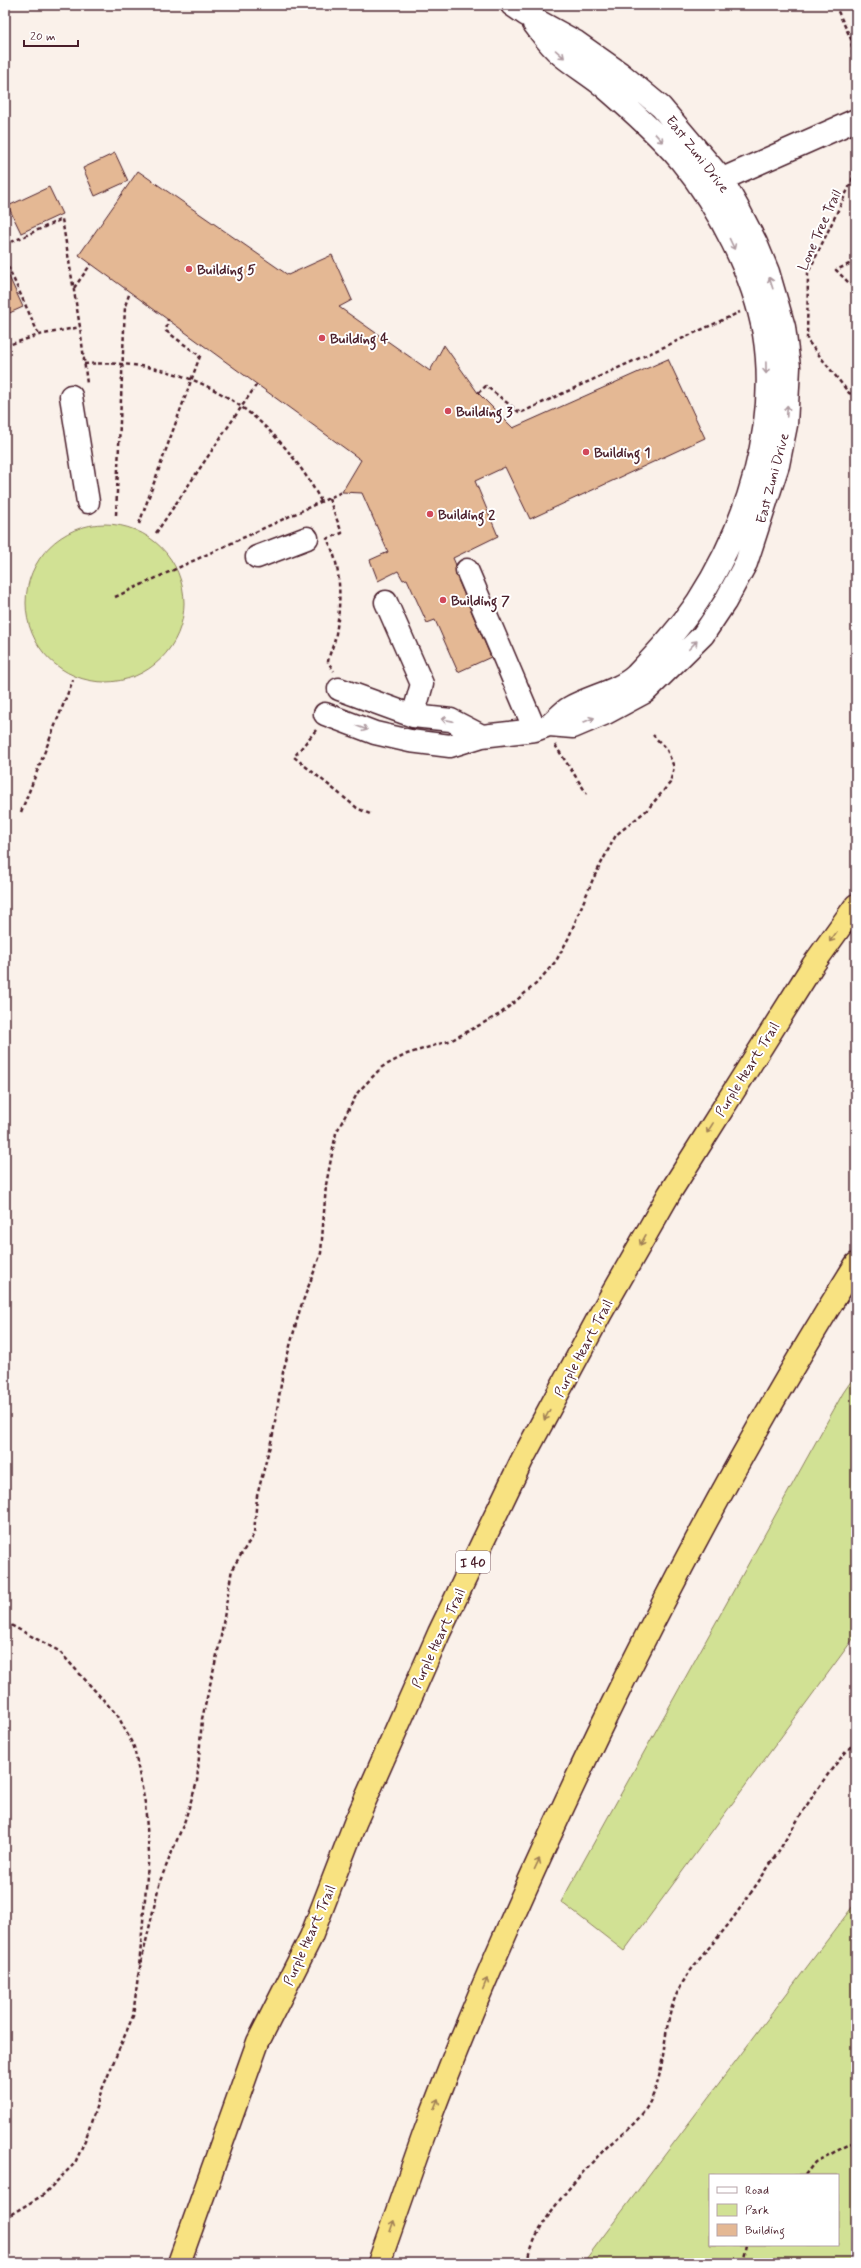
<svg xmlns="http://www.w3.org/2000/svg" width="861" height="2268" viewBox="0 0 861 2268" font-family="Mynerve,sans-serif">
<rect width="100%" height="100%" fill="#faf1ea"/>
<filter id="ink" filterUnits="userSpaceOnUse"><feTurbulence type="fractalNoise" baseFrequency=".025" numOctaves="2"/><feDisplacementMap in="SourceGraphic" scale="8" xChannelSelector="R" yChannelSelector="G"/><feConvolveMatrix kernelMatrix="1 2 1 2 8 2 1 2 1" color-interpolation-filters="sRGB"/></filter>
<g filter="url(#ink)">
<path fill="#d1e194" stroke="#8e8060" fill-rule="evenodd" d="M26 603a79 79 0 1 1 158 0a79 79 0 1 1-158 0Z
M856 1374V1635L624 1951 561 1902 843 1393Z
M856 1902V2263H583ZM710 2175H838V2245H710Z"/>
<path fill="#e4b894" stroke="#4a1f2b" d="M115 153 128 181 95 196 83 168Z
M138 171 288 275 332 255 352 300 339 307 430 371 444 345 478 393 513 428 668 359 705 438 530 519 505 467 475 481 498 536 453 558 456 565V575L491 657 458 672 435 620 427 623 407 579 403 580 398 571 378 581 370 560 388 552 362 493 342 492 361 460 79 255Z
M49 187 62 214 21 233 8 206Z
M5 268 23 307 5 315Z"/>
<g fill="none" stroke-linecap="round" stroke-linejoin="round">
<defs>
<path id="minor" d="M534 24C542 34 550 46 560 54 573 65 588 74 602 85 630 109 657 133 681 161 718 206 754 276 764 334 779 425 747 525 698 601 680 628 658 652 636 675 619 691 590 696 569 708 562 712 556 720 549 725
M709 185 856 120
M71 396 88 502
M257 557 307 538
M467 570 535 730
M386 602 422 684 413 716
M339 689 413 716 451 720 482 736
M325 714 375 733 410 741 450 746 482 736 535 730 549 725 573 727 606 713 645 692 703 635 725 602 746 563 778 465 786 425 789 367 784 327 768 272 756 243 738 208 721 178 661 107 620 73 576 42 525 14 512 5"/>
<path id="highway" d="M179 2263 258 2042 311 1937 355 1823 439 1633 522 1460 601 1313 669 1194 813 965 856 905
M379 2263C394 2221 408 2179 423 2137 474 1999 535 1865 598 1733 676 1572 761 1415 856 1264"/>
</defs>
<use href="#minor" stroke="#4a1f2b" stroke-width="25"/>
<use href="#highway" stroke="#4a1f2b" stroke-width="25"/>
<path stroke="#4a1f2b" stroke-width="2.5" stroke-dasharray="4 3" stroke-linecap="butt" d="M835 5 851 39 856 82
M856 150 852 181 808 273 807 340 849 393 856 396
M5 245 62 219 80 327 87 384
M5 260 39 335
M856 261 836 270 856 290
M74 288 91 264
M5 346 39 335 80 327
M84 364C192 357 273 410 322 503
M478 393 486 386 520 413 740 312
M329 499 342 533 327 539C343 567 341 608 335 639 333 647 329 654 328 662L334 671
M116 515 125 306 130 292
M139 524 200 356 166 331 168 319
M156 533 257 384
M115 597 342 492
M316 730 294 757 357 808 372 815
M555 745 587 794
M21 812 73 680
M5 1622 59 1651 118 1716 134 1747 145 1803 149 1853 139 1967
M138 1976 160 1881 184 1823 197 1782 202 1719 220 1642 232 1569 254 1534 257 1496 273 1434 283 1372 300 1309 321 1253 326 1185 336 1133 358 1092 382 1067 407 1054 452 1040 500 1014 536 984 556 961 568 939 593 879 616 835 647 810 670 783 674 767 667 750 653 735
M805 2175 815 2162 856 2141
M5 2218 43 2195 75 2163 86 2138 101 2092 133 2016 138 1976
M529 2263C528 2229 585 2169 609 2145 618 2137 629 2129 637 2120 669 2086 659 2039 675 1998 688 1966 717 1942 736 1914 751 1893 766 1871 780 1849 803 1811 825 1773 856 1741
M742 2263 746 2245"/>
<use href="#minor" stroke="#fff" stroke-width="22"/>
<use href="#highway" stroke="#f8e281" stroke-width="22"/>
</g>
<defs><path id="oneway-shaft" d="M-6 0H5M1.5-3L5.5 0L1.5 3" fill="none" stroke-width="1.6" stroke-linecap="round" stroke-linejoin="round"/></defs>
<g stroke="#ae9aa0">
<use href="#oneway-shaft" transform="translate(560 54) rotate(41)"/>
<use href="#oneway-shaft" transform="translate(659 138) rotate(47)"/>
<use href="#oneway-shaft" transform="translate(732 244) rotate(65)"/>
<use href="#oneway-shaft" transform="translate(771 283) rotate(-108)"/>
<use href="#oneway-shaft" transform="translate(766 368) rotate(89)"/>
<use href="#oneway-shaft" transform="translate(787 411) rotate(-87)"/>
<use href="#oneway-shaft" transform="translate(693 645) rotate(-46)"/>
<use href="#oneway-shaft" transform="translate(447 720) rotate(-169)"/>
<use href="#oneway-shaft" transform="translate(589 720) rotate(-23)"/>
<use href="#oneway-shaft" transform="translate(362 728) rotate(21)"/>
</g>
<g stroke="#a18056">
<use href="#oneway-shaft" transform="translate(833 937) rotate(126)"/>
<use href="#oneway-shaft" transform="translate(710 1128) rotate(122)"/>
<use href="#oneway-shaft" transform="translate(643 1240) rotate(119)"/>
<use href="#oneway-shaft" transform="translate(547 1415) rotate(118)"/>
<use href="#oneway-shaft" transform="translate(537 1864) rotate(-65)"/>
<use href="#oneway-shaft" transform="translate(485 1984) rotate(-68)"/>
<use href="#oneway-shaft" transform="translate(436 2104) rotate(-68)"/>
<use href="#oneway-shaft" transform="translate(392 2226) rotate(-71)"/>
</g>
</g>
<g fill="#d1495b" stroke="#fff" stroke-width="1.5">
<circle cx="189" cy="269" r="4"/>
<circle cx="322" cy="338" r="4"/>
<circle cx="448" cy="411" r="4"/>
<circle cx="586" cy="452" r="4"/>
<circle cx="430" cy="514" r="4"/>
<circle cx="443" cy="600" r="4"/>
</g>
<g text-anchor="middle" stroke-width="4" stroke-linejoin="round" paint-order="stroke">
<rect fill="#fff" stroke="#80626b" stroke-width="1" x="456" y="1551" width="34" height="22" rx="3"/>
<g font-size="13" font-weight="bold" fill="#4a1f2b">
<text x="473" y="1567">I 40</text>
</g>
<g font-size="14" fill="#4a1f2b" stroke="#fff">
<text transform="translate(698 154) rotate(52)" y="5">East Zuni Drive</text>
<text transform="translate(819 230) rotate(-66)" y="5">Lone Tree Trail</text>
<text transform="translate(772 478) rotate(-75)" y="5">East Zuni Drive</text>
<text transform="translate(747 1069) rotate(-58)" y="5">Purple Heart Trail</text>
<text transform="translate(583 1348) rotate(-62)" y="5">Purple Heart Trail</text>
<text transform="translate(438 1638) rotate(-65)" y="5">Purple Heart Trail</text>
<text transform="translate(309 1935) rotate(-66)" y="5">Purple Heart Trail</text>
</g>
<g font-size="14" font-weight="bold" fill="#4a1f2b" stroke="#fff" text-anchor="start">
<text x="197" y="274">Building 5</text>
<text x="330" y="343">Building 4</text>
<text x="456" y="416">Building 3</text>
<text x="594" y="457">Building 1</text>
<text x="438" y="519">Building 2</text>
<text x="451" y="605">Building 7</text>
</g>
</g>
<rect width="861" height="2268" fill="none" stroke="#fff" stroke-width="20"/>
<rect x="10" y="10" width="841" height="2248" fill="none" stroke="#4a1f2b" stroke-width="1.5" filter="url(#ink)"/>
<rect x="709" y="2174" width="130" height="72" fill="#ffffff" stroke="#b7a5aa"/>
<rect x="717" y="2187" width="20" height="6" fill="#ffffff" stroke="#b7a5aa"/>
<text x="745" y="2194" font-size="12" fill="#4a1f2b">Road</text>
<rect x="717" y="2204" width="20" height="12" fill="#d1e194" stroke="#b7a5aa"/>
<text x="745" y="2214" font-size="12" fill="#4a1f2b">Park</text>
<rect x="717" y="2224" width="20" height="12" fill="#e4b894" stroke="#b7a5aa"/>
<text x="745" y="2234" font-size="12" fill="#4a1f2b">Building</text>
<path d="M24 40v6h54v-6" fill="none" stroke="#4a1f2b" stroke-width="2"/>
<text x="30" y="40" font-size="12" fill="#4a1f2b" stroke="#ffffff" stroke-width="3" paint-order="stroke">20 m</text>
</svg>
